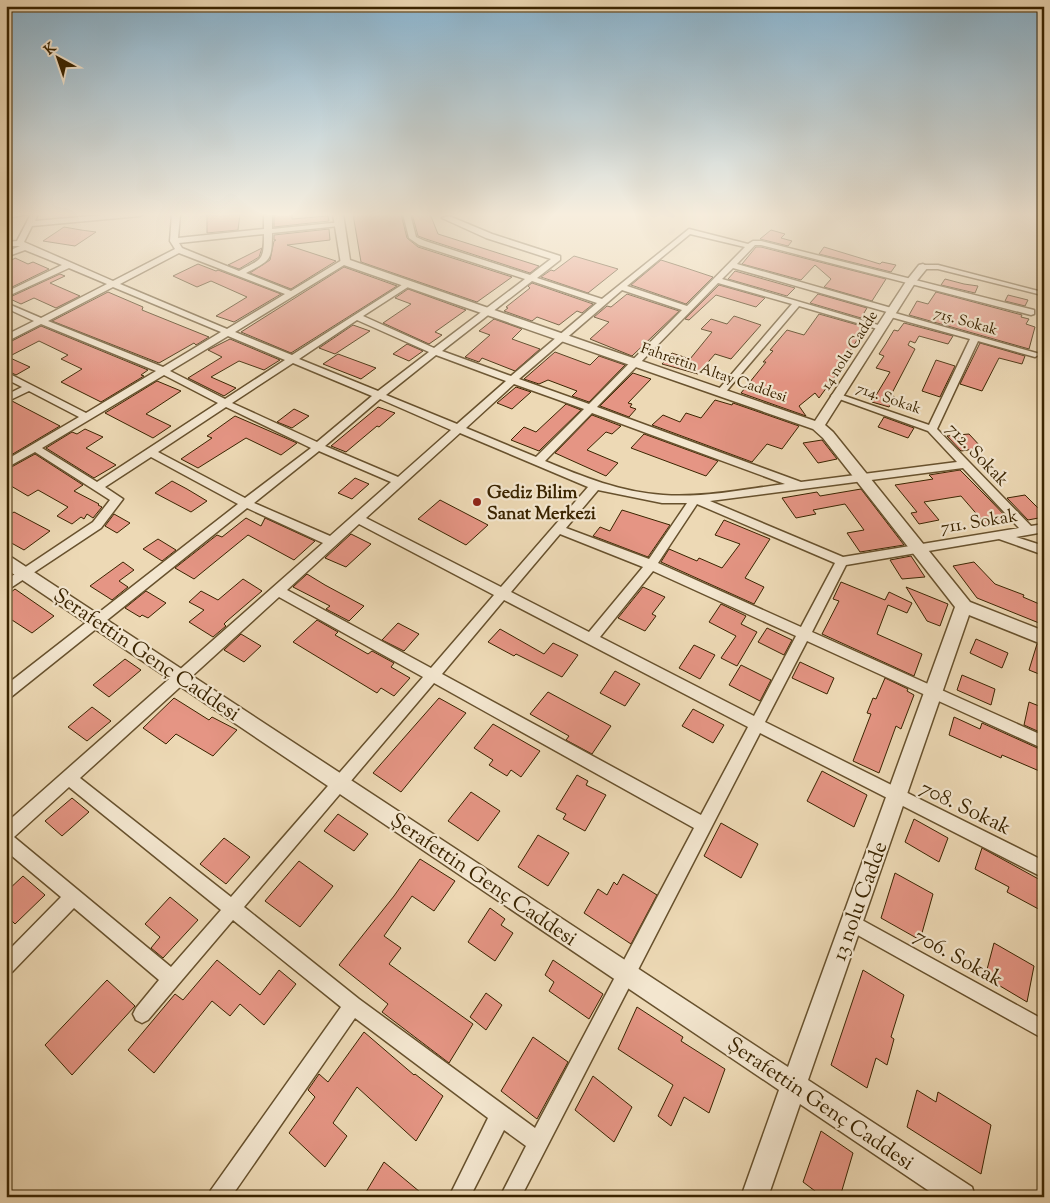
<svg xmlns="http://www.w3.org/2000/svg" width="1050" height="1203" viewBox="0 0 1050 1203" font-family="'Sorts Mill Goudy',serif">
<rect width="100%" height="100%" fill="#edd9b5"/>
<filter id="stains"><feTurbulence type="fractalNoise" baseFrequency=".004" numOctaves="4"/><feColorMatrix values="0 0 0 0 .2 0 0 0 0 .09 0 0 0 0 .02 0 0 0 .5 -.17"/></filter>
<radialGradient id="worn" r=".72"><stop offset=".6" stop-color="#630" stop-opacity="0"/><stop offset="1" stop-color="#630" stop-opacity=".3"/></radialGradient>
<path fill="#e59584" stroke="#3a2400" d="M207 214H240L238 230 207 233Z
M274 214H292V219L328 216 329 221 274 227Z
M353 214H401L407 238 418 247 512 277 477 302 361 262Z
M412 214H430L438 234 539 266 530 273 426 239 418 236Z
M64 227 81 230 96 232 75 246 43 241Z
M329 229 330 240 287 245 336 261 291 289 250 273 270 260 274 241 276 240H274V235Z
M771 230 785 234 781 238 792 241 788 246 760 239Z
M756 247H761L886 279 872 301 824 287 831 279 815 265 801 280 742 264Z
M824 247 880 264 882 262 896 265 891 272 819 254Z
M262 248 259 257 239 269 228 265Z
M574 256 618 269 588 293 541 277 551 270 554 271Z
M15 258 28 264 33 262 49 269 6 290V264Z
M661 260 686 268 713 277 686 304 631 285Z
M198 264 216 271 218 270 281 294 234 322 216 316 247 297 211 281 197 287 173 276Z
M344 267 397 286 291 353 241 332Z
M735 271 795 288 787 296 728 279Z
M60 274 65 276 50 283 80 296 56 308 34 298 21 304 8 298Z
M945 279 964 284 978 286 975 293 941 285Z
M532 283 593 304 582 313 577 311 559 325 537 317 532 321 504 311 508 308 506 307 530 288 528 286Z
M719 285 765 298 756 307 716 295 689 320 685 319Z
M408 289 466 310 435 332 442 335 429 344 383 323 411 304 395 298Z
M108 292 143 307 142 310 209 337 196 345 194 343 159 363 52 321Z
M936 292 1022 315 1021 317 1029 319 1026 324 1035 327 1029 349 909 315 917 301 928 304Z
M627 294 679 311 632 356 590 339 609 322 594 317 607 306 611 307Z
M818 294 867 308 861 318 810 303Z
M1008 295 1028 300 1025 306 1005 301Z
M819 314 865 327 849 353 851 354 819 398 815 393 799 406 806 416 741 393 766 362H763L773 351 770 350 787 330 804 335Z
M734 316 761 325 731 359 715 354 698 374 662 364 672 353 690 359 712 332 701 329 711 319 727 324Z
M494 319 522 329 512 339 540 349 515 371 482 358 479 362 465 357 490 335 479 331Z
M904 323 953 336 948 344 919 336 915 343 910 341 908 345 915 349 891 395 895 397 889 407 872 402 890 372 876 368 884 356 879 354 885 345 894 330 898 331Z
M353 325 370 331 335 354 319 348Z
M41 326 148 370 141 375 144 376 101 402 61 382 82 369 61 359 68 355 39 341 8 357 30 367 16 375 6 370V344Z
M230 339 280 360 264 370 239 361 211 377 236 388 224 396 188 378 222 357 208 350Z
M980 343 1025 356 1022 364 999 358 982 391 960 384Z
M407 344 423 351 409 361 393 354Z
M555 352 590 365 599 356 625 365 589 402 572 396 577 391 548 380 539 384 524 379Z
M338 354 376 368 361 379 323 364Z
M936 360 955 366 940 397 922 391Z
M633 373 651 379 628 403 632 404 630 407 636 409 629 417 600 406Z
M157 381 181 391 146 414 171 426 153 438 105 413Z
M516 387 531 392 512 409 497 403Z
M715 400 732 405 733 403 799 426 782 449 767 444 752 462 652 425 663 415 680 422 686 413 701 418Z
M12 401 60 426 6 458V404Z
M566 404 581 410 539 451 511 440 524 427 536 432Z
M378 407 395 413 379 427 377 426 346 452 331 446Z
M294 409 309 416 292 428 277 422Z
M592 415 621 426 612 434 606 432 587 450 618 463 606 476 555 453Z
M235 416 297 443 281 455 246 438 198 468 181 459 212 438 207 436Z
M884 417 914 428 908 438 878 427Z
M85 429 103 437 86 448 116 465 94 478 46 448 72 432 77 434Z
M644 434 718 461 706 476 631 448Z
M969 434 982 448 961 451 947 436Z
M822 440 837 459 818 463 803 443Z
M35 454 83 485 74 491 99 504 98 505 102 507 93 518 87 514 84 519 81 517 72 524 57 516 68 507 38 490 28 496 6 483V470Z
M960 470 989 499 1012 523 987 526 961 496 924 502 939 520 919 524 911 513 917 512 895 485 933 479 929 475Z
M355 478 369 484 352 499 338 493Z
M172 481 187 489 207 501 191 512 155 493Z
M861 489 904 545 860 552 847 533 864 530 845 504 813 510 816 514 796 518 782 498 817 492 820 496Z
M1025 495 1044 514V517L1028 520 1007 498Z
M440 500 488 525 466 545 418 519Z
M622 510 670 525 648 557 593 536 600 527 610 531Z
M14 512 50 531 24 550 6 540V517Z
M114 514 130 523 117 533 105 526Z
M246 518 261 526 265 518 315 541 294 560 248 535 194 579 175 568 217 535 222 537Z
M724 520 770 539 745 578 764 587 754 604 661 562 669 549 697 561 699 558 722 568 740 544 715 535Z
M351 534 371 544 346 567 325 558Z
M158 539 176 550 162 561 143 549Z
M911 556 925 577 902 579 890 560Z
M123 562 134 570 119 581 128 587 112 600 90 586Z
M974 562 995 584 1024 595 1023 597 1044 606V625L977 598 953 566Z
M307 574 325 585 364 606 349 621 326 609 330 606 293 587Z
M243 579 262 591 227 621 224 624 226 626 213 637 189 622 204 610 189 602 201 591 218 600Z
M841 582 885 600 889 592 912 603 907 613 888 605 877 634 922 654 914 676 822 634 839 601 833 599Z
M643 587 665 597 652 614 656 616 645 631 618 618Z
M906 587 948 604 940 626 927 621Z
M15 589 54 616 32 633 12 620 6 624V596Z
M146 591 166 603 148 618 142 615 140 617 125 608Z
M721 604 746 616 741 624 757 632 737 666 721 658 736 636 709 622Z
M317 620 338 632 335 635 368 654 372 651 394 663 391 667 410 678 394 696 381 688 377 693 293 642Z
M398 623 419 634 404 651 382 640Z
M767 628 792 640 784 655 758 642Z
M500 629 544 654 553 643 578 655 562 677 516 654 514 656 488 642Z
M241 634 261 646 244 662 224 650Z
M976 639 1008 653 1002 668 970 653Z
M1037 644 1044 647V676L1029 670Z
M694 645 715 655 700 679 679 668Z
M125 659 141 670 109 697 93 685Z
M800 662 834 678 827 694 792 678Z
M741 665 771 680 760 701 729 685Z
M615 671 640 684 625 706 600 693Z
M962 675 995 689 991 705 957 690Z
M885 678 908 689 907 691 914 695 901 729 896 726 879 773 853 761 871 714 867 713 873 698 876 699Z
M548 692 611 726 592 754 566 740 569 736 530 714Z
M174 698 209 720 212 717 237 730 213 756 176 734 166 744 143 728Z
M439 698 466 713 401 792 373 773Z
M1029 702 1044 708V734L1024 725Z
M92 707 111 721 87 741 68 727Z
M693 709 724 725 713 743 682 726Z
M954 717 980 729 982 723 1044 751V773L1002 755 1001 758 949 735Z
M493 724 540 751 521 777 511 770 507 776 489 765 493 760 474 748Z
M822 771 867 795 854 827 807 801Z
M577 775 588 781 586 785 606 795 585 831 563 819 566 814 556 809Z
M471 792 500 811 478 841 448 821Z
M72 798 89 812 62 836 45 821Z
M338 814 368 834 354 851 324 831Z
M914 819 948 838 939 862 905 842Z
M721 823 758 844 741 878 704 856Z
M538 835 569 853 548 886 518 867Z
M224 838 250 857 226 884 200 864Z
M982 848 1044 882V912L1007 892 1009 887 975 869Z
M420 859 455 881 434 911 412 896 384 936 401 948 389 964 473 1024 449 1063 382 1012 388 1004 339 965 394 896Z
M299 861 333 886 300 927 265 901Z
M895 873 933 894 920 940 881 918Z
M623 874 657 895 631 944 584 913 598 889 607 895 614 882 617 885Z
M23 876 45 895 15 924 6 915V892Z
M170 897 198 920 163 958 151 948 160 937 145 924Z
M490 908 505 919 501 925 513 933 495 961 468 942Z
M994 943 1034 966 1027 1002 985 977Z
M217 960 260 995 279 970 296 984 264 1025 240 1004 230 1016 212 1001 154 1073 128 1050 175 994 183 1000Z
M553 960 603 994 589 1019 549 991 554 982 545 975Z
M863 970 904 995 891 1037 894 1039 887 1065 876 1058 867 1088 831 1065Z
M107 980 135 1006 72 1075 45 1045Z
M486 993 502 1005 486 1030 470 1017Z
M637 1007 683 1037 681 1041 725 1069 709 1113 684 1097 671 1126 658 1116 673 1085 618 1049Z
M364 1032 414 1075 415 1074 443 1096 416 1141 357 1087 333 1123 347 1136 325 1167 289 1133 315 1097 308 1090 319 1074 328 1082Z
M533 1037 568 1062 537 1119 501 1091Z
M593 1076 632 1107 614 1142 575 1110Z
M917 1090 936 1102 938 1092 991 1125 981 1174 907 1127Z
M821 1131 853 1153 840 1197H823L803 1182Z
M384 1162 426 1197H363Z"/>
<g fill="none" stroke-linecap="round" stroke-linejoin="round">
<defs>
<path id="minor" d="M6 214H29L6 218Z
M31 214H38L35 221 115 214H143L140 216 32 226 24 242 113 281 175 249 170 241 172 214H180L178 238 264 229V214H272V229L342 222V226H339L272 233C272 262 270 260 246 273L291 291 342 260 349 262 235 332 292 355 408 281H411V285L363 316 434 348 525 279 419 245 409 238 403 214H410L416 237 425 241 530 275 551 259 486 238 442 218 449 216 492 234 560 256V260L537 278 602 299 689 229 748 244 753 241H761L1034 310V314L1031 315 761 245H755L737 264 895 309V313L1040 354 1035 357 978 341 937 429 1031 526 1044 524V532L1016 537 1044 546V555L999 539 846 565 812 632 1044 736V749L807 641 765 722 1044 861V878L760 733 521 1197H500L526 1146 504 1130 470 1197H449L488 1118 355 1018 231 1197H208L211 1190 341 1007 233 920 148 1020 142 1023 136 1020 133 1014 136 1008 159 980 74 908 12 972 6 975V953L61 897 6 851V823L323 543 247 508 11 697 6 699V685L238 504 151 457 105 487 123 499 101 528 6 591V580L93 522 110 500 35 452 6 468V460L79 417 29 391 6 402V395L22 387 6 379V372L86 413 156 371 41 324 6 342V335L34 321 6 308V303L41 318 107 284 69 268 6 297V292L62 265 25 250 6 257V252L20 246H6V242L17 241ZM264 234C264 262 262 258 239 271L182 248 179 243ZM690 234 745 247 687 306 627 286ZM179 253 285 294 227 329 120 284ZM733 268 887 312V316L970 339 929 425 839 394H833L831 396 928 431 957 462 801 482 597 407 718 283 792 304 718 390V394H724L799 306 881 330 885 327 722 279ZM532 281 597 303 511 376 442 351ZM113 287 221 332 163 367 48 321ZM622 290 682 310 589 404 519 379ZM357 320 429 352 378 391 299 359ZM228 336 285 360 225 399 170 371ZM436 355 506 381 457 424 386 395ZM293 363 372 396 317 442 232 403ZM164 375 218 403 97 482 42 448ZM514 384 584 409 536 457 466 428ZM380 399 451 430 398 477 325 446ZM226 407 311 448 245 498 158 452ZM592 413 785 484C745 489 703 498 663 495 621 492 583 477 545 461ZM460 433 588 487 501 587 366 518ZM319 451 391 482 330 536 254 503ZM963 468 1019 528 843 557 710 501ZM598 490 662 503H687L649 559 566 528ZM697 504 835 563 801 627 658 563ZM359 524 494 595 431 668 287 590ZM560 534 643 567 589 632 511 592ZM653 571 796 636 754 716 600 637ZM279 597 423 677 231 897 80 778ZM504 600 748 727 701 815 442 674ZM434 683 694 828 535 1128 359 999 244 907ZM69 787 221 910 171 967 14 837Z
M920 265H938L1042 292 1038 294 938 269H920Z
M851 914 1044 1020V1039L845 928 843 922 845 916Z"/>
<path id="tertiary" d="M333 214H343L350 260 815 421 907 280 919 265 923 264 928 267 915 283 825 425 833 432 970 602 1044 631V645L969 615 808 1080 972 1187 975 1197H938L800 1104 768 1197H741L779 1090 6 569V555L11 557 788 1067 955 607 823 438 813 429 341 264Z"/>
</defs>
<use href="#minor" stroke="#67512d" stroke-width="3"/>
<use href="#tertiary" stroke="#67512d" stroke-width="3"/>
<use href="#minor" fill="#f3e6cf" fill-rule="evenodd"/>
<use href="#tertiary" fill="#f3e6cf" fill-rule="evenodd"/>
</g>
<linearGradient id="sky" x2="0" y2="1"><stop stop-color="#89b6d3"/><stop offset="0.56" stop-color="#f7eede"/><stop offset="1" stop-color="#f7eede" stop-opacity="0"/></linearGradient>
<rect width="1050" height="383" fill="url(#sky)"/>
<circle fill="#8f2418" stroke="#f3e6cf" stroke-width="2" cx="477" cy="502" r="5"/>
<g text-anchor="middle" stroke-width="4.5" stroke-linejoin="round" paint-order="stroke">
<g font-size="15" fill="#3a2400" stroke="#f3e6cf">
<text transform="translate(966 321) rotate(16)" y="5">715. Sokak</text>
<text transform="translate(849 350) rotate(-57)" y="5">14 nolu Cadde</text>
<text transform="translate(714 372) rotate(19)" y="5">Fahrettin Altay Caddesi</text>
<text transform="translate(889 398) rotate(19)" y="5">714. Sokak</text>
</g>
<g font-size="18" fill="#3a2400" stroke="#f3e6cf">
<text transform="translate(978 454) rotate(46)" y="6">712. Sokak</text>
<text transform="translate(979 521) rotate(-9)" y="6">711. Sokak</text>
</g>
<g font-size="18" font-weight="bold" fill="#3a2400" stroke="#f3e6cf" text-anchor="start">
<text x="487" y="498">Gediz Bilim<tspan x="487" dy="21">Sanat Merkezi</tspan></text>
</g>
<g font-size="21" fill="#3a2400" stroke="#f3e6cf">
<text transform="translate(147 654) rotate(34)" y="7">Şerafettin Genç Caddesi</text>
<text transform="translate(966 807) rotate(26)" y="7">708. Sokak</text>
<text transform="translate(484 879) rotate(34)" y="7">Şerafettin Genç Caddesi</text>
<text transform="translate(859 901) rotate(-70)" y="7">13 nolu Cadde</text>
<text transform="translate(959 957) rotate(29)" y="7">706. Sokak</text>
<text transform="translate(821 1103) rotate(34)" y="7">Şerafettin Genç Caddesi</text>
</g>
</g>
<rect width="1050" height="1203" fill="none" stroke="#edd9b5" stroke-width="25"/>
<rect x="8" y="8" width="1035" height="1188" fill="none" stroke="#3a2400" stroke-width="2.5"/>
<rect x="12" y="12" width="1025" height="1178" fill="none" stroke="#3a2400"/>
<g transform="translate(58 58) rotate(320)" stroke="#f3e6cf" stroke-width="4" paint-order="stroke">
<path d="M0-4L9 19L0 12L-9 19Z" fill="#3a2400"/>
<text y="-8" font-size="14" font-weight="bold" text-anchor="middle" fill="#3a2400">K</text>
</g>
<rect width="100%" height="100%" filter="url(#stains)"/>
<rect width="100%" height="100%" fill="url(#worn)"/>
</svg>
